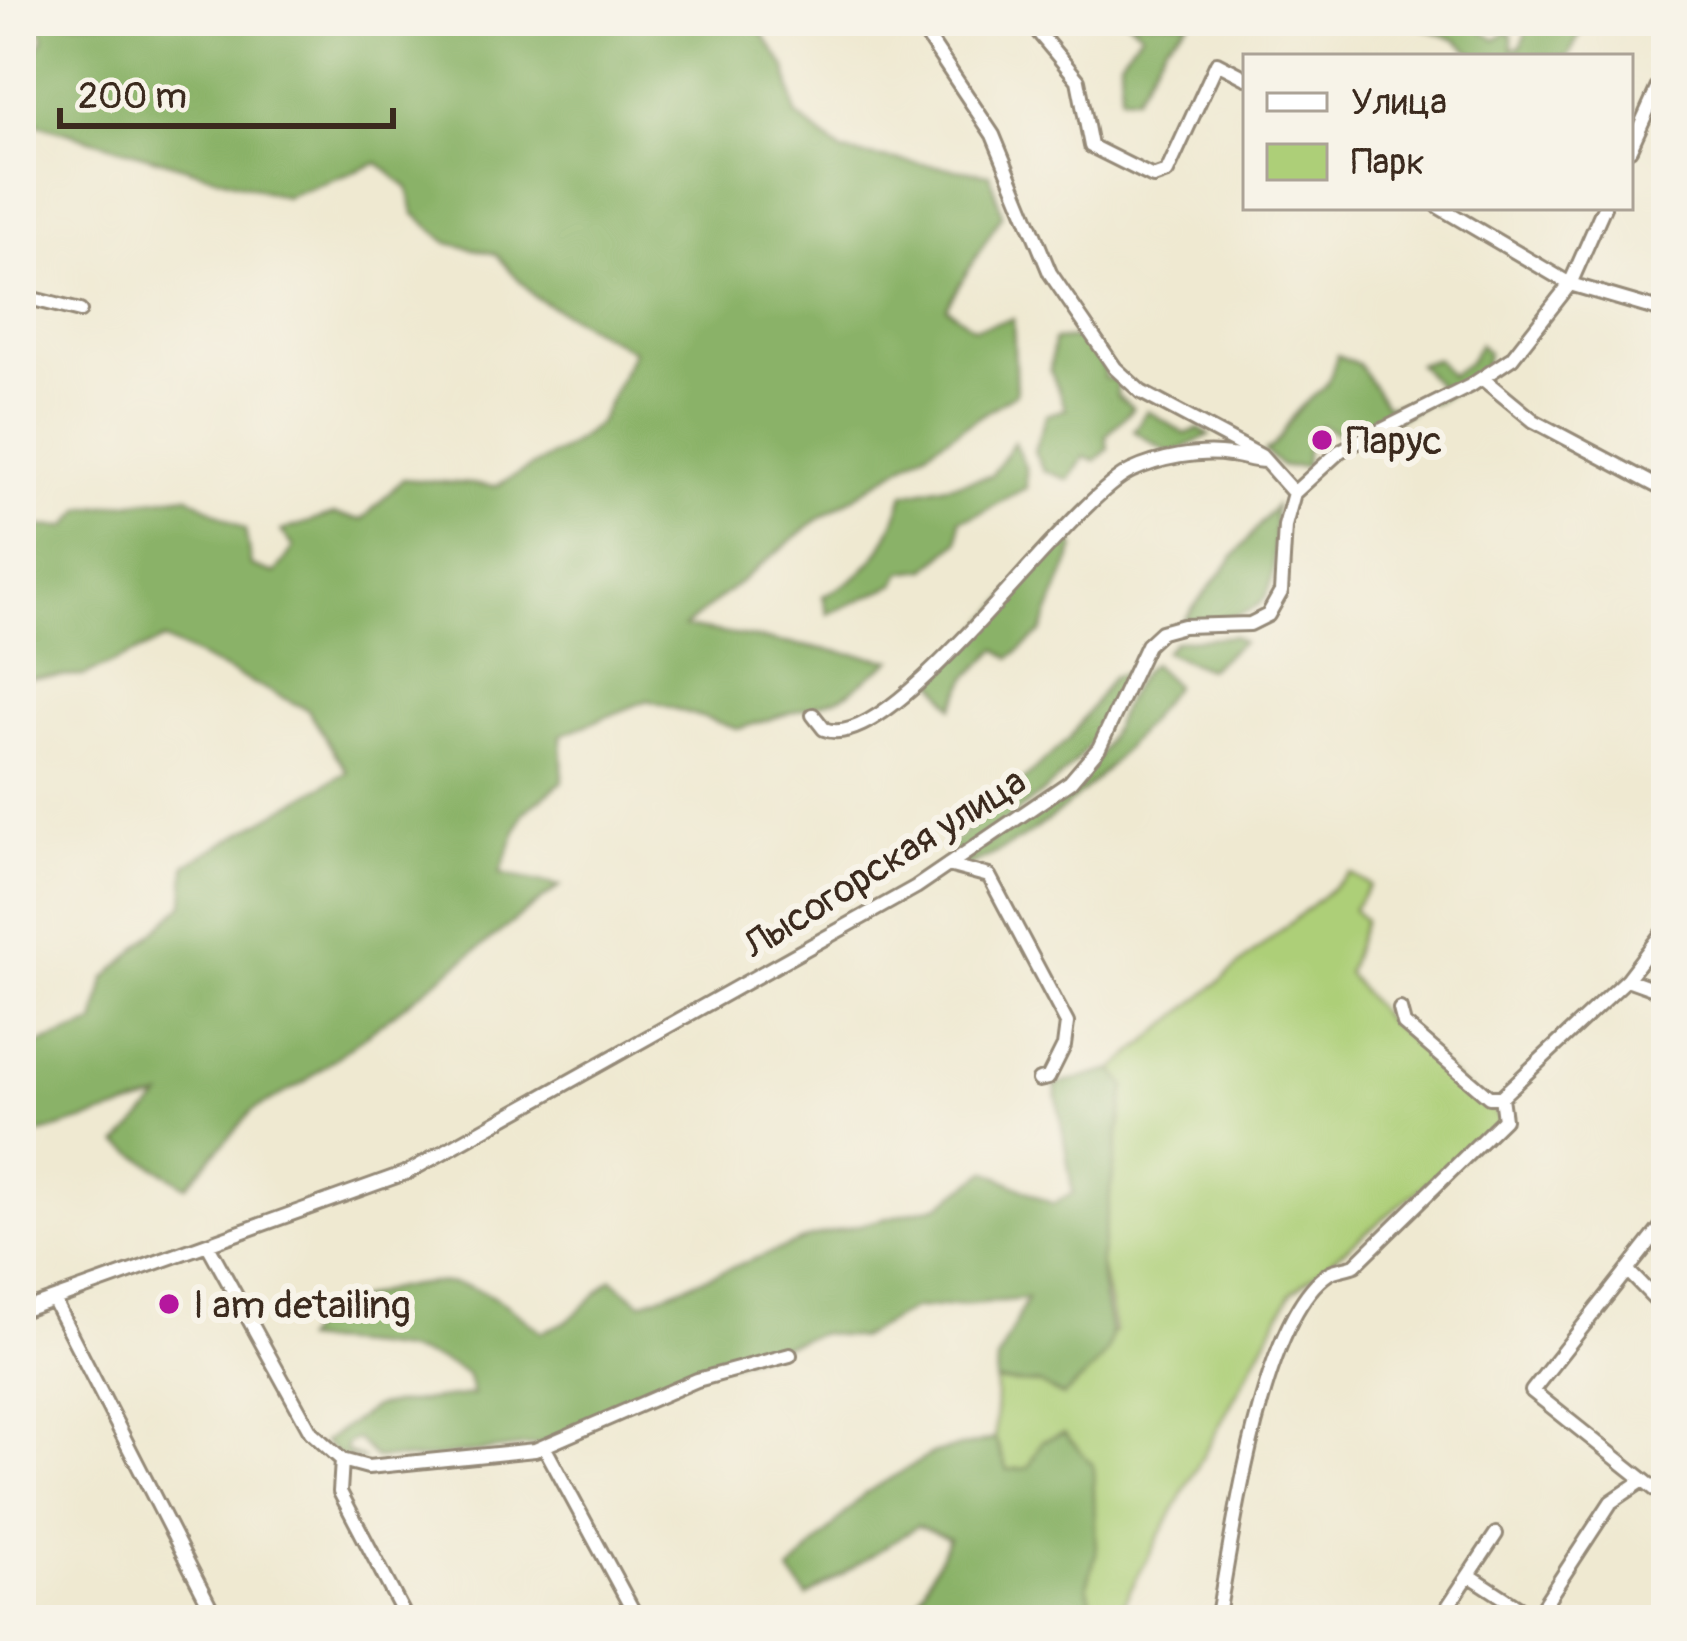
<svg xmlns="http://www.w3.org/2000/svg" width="1687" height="1641" viewBox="0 0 1687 1641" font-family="Pangolin,sans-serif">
<rect width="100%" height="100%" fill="#f7f3e8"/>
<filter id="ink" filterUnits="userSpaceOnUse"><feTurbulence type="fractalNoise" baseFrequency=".00833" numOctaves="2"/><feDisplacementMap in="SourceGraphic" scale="24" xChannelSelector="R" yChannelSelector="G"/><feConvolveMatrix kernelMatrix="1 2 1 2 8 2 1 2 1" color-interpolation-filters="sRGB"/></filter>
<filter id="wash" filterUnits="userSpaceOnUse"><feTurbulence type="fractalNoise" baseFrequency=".004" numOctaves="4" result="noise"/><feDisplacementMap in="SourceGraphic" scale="48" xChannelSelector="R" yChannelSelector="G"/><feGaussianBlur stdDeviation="2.7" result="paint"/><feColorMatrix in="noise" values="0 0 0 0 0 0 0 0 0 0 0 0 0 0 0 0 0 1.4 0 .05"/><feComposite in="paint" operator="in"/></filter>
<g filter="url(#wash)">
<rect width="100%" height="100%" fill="#efe9d1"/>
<path fill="#adcf78" stroke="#747c4b" stroke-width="3" d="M1350 873 1370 885 1353 910 1364 920 1347 973 1383 1017 1504 1121 1291 1293 1122 1606 1091 1604 1087 1585 1096 1554 1042 1441 1029 1468 1008 1470 995 1439 996 1382 1039 1384 1115 1332 1100 1260 1126 1087 1113 1070Z"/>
<path fill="#8ab268" stroke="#626e43" stroke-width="3" d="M39 21H754L786 68 796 115 842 152 990 174 1002 214 946 307 974 328 1013 319 1016 393 813 523 684 627 892 660 842 697 738 729 648 700 561 735 563 781 523 813 500 874 560 886 303 1083 252 1111 186 1186 119 1144 161 1098 31 1136 21 1104V1051L95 1024 105 979 184 904 186 865 347 772 308 710 164 640 83 676 21 678V526L67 527 83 509 187 495 245 530 251 566 275 574 294 547 281 531 334 514 362 520 403 479 496 486 568 447 599 423 633 351 535 297 496 254 448 243 414 213 408 188 378 163 285 197 32 122C10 90 25 68 44 39Z
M1128 21H1190L1166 43 1135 97 1121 96 1120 59 1142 32Z
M1407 21H1485L1482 32 1496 39 1507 31 1512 35V49L1521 47 1530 21H1587L1568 57H1477L1456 40Z
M1079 338C1093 351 1106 355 1104 378L1117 380V395L1133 408 1106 436 1108 449 1095 461 1084 457 1069 480 1043 470 1034 451 1046 415 1066 409 1050 370 1054 340Z
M1479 344 1488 353 1482 375 1431 404 1426 400 1438 385 1418 364 1437 359 1450 376 1469 362Z
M1337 355 1358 364 1386 406 1415 401 1421 406 1353 442 1322 425 1308 435 1305 466 1282 467 1265 451C1284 440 1281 431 1294 415 1318 385 1325 402 1337 355Z
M1147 410 1185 434 1199 429 1209 435 1171 454 1134 431Z
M1014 442 1026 469V488C1001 499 986 515 960 519L959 541 927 569 902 572 896 584 828 614 823 596C872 575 890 541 904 494L991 476Z
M1275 506C1273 600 1283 615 1181 623Z
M1068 529 1075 548 1041 633 1010 658 997 649 968 677 953 707 934 680Z
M1233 636 1242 642 1208 669 1164 652 1175 641Z
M1152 664 1174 685C1120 763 1055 831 965 867L964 859C1001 833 1060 801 1089 769 1113 742 1126 681 1152 664Z
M1125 673C1096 768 1029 803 953 857V843L1069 739 1112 677Z
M1113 1070 1126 1086 1100 1260C1102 1341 1139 1333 1063 1396L1039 1384 996 1382 997 1361 1027 1299 913 1309 859 1338 822 1333 688 1375 543 1444 418 1459 375 1458 357 1439 347 1444 345 1451 365 1460 340 1456 324 1442 376 1406 473 1395 467 1374C418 1343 358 1346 302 1340 323 1299 420 1276 462 1285 493 1292 518 1313 542 1332L569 1320 612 1279 641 1303 811 1237 940 1205 987 1171 1053 1204 1073 1193 1055 1085Z
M1064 1433 1093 1465 1096 1554 1087 1585 1092 1604 1122 1606 1115 1620H908L949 1538 917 1526 807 1597 790 1572 864 1494 934 1453 995 1439 1008 1470 1028 1468 1042 1441Z"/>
</g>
<g filter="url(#ink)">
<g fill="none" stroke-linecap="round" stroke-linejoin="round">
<defs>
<path id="minor" d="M917 21 993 135 1050 273 1115 368 1141 392 1261 456 1294 493
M1029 21 1078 80 1091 146 1153 177 1167 172 1217 63 1246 78
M1630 149 1666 69
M1439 207 1570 284 1666 312
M21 296 80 311
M1483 379 1534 421 1666 491
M813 715 824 729C893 758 1064 503 1131 471 1159 458 1199 450 1230 455 1242 456 1252 461 1265 461
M948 865 989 876 1067 1023 1064 1046 1048 1078 1039 1080
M1627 979 1666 993
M1400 1009 1404 1024 1489 1097H1501L1627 979 1666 928
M1666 1221 1532 1391 1666 1498
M209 1247 311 1432 342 1460 368 1467 535 1450 697 1380 790 1355
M1628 1271 1666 1310
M54 1301 217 1620
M21 1311 408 1172 916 887 1070 782 1099 748 1147 645 1161 632 1183 626 1250 624 1268 615 1281 592 1285 526 1294 493 1340 451 1470 386 1512 358 1570 284 1604 207
M545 1448 638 1620
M342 1460 340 1492 407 1620
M1469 1575 1535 1618
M1217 1620C1232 1542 1260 1318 1329 1273 1335 1269 1348 1268 1355 1265L1504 1119 1501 1097
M1439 1620 1496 1534
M1534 1620 1611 1502 1642 1481"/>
</defs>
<use href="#minor" stroke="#958a78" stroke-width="18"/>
<use href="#minor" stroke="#fff" stroke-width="12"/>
</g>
</g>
<g fill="#b5179e" stroke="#f7f3e8" stroke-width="4.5">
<circle cx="1322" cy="440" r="12"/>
<circle cx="169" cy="1304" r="12"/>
</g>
<g text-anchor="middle" stroke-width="12" stroke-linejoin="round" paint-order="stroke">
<g font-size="39" fill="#3b2a1e" stroke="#f7f3e8" text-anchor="start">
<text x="1346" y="454">Парус</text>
<text x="193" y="1318">I am detailing</text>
</g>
<g font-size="39" fill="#3b2a1e" stroke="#f7f3e8">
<text transform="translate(884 862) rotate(-32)" y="14">Лысогорская улица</text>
</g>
</g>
<rect width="1687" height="1641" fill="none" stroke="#f7f3e8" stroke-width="72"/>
<rect x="1243" y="54" width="390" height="156" fill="#f7f3e8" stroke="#aca397" stroke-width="3"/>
<rect x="1267" y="93" width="60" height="18" fill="#ffffff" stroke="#aca397" stroke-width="3"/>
<text x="1351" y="114" font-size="36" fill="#3b2a1e">Улица</text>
<rect x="1267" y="144" width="60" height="36" fill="#adcf78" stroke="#aca397" stroke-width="3"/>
<text x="1351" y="174" font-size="36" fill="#3b2a1e">Парк</text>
<path d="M60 108v18h333v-18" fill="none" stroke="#3b2a1e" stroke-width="6"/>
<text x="78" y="108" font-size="36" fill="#3b2a1e" stroke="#f7f3e8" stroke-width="9" paint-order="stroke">200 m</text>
</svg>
